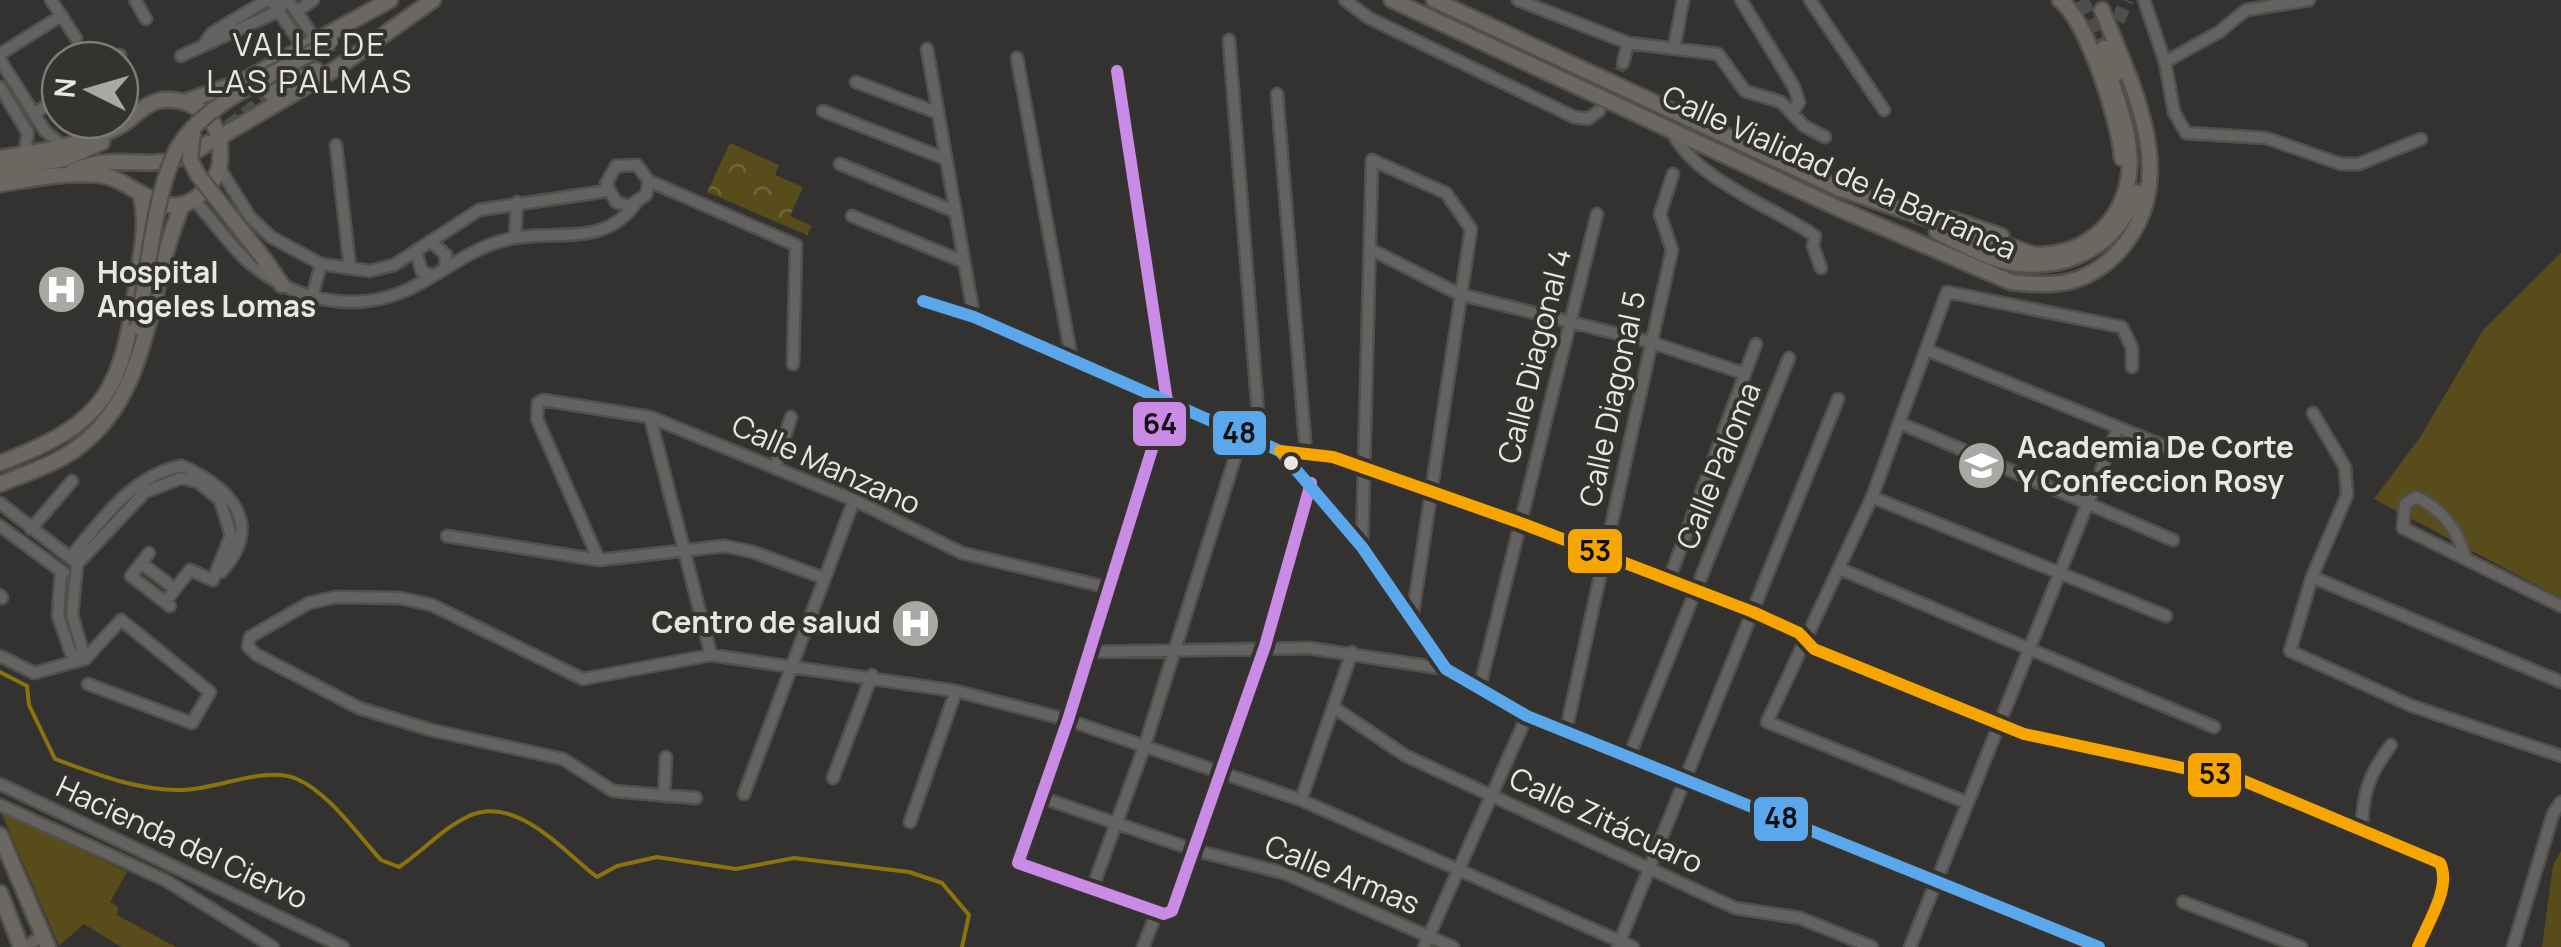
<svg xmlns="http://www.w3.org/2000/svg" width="2561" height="947" viewBox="0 0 2561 947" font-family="Manrope,sans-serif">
<defs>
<pattern id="park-crowns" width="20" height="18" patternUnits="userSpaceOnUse" patternTransform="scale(2.5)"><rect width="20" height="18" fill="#584c1a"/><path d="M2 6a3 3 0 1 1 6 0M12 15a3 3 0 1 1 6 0" fill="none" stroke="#70663b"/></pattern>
</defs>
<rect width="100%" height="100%" fill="#343230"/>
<path fill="#584c1a" d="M2561 253V598L2374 499 2421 436 2483 330Z
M1 812 127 872 110 902 118 907 117 915 176 947H121L84 924 59 946Z
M2561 851V947H2542L2553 865Z"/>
<path fill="url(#park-crowns)" d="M730 143 779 165 775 175 803 187 790 216 812 226 807 235 707 192Z"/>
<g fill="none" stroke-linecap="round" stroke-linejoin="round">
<path stroke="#8b740d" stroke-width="4" d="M0 672 27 686 29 705 55 759C95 774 139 791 183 790 218 789 267 765 297 779 329 793 357 834 381 860L399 867C423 851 443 828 469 816 516 794 564 852 597 877L617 866 657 857 736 869 794 858 909 872 942 883 969 915 962 947"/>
<path stroke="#4f4d4b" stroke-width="10" stroke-dasharray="10 5" stroke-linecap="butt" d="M1599 111 1623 63"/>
<path stroke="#4f4d4b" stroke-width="14" stroke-dasharray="14 7" stroke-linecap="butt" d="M2082 0 2104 48
M2109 40 2127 0
M228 127 271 94"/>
<defs>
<path id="minor" d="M51 0 76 38
M135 0 146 19
M271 0 303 47
M288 0 316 40
M1345 0 1369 18 1574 117 1588 119 1599 111
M1518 0 1628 43 1718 54 1745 91 1781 102 1804 126 1825 137
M1741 0 1794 87 1799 102 1792 113
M1810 0 1884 110
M2144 0 2165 62 2174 112 2186 133 2266 138 2341 164H2359L2421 139
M296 12 313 0
M1229 40 1260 439
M205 43 212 33 267 0
M1674 48 1683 0
M927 49 974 317
M0 54 61 16
M181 56 279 11 285 0
M1017 58 1072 361
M0 60 45 131 64 147
M112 60 120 55
M2165 62 2219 32 2246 10 2309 0
M1623 63 1628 43
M1117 71 1167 401 1068 720 1018 863 1164 914 1172 911 1265 646 1311 483
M856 82 938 113
M0 87 28 133 24 154
M1277 94 1306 453
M823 111 946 159
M34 114 60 96
M1671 129C1691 178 1772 206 1815 236L1813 246 1821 268
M336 145 350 268
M840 164 956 212
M220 169 250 217 271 237 321 264 370 271 394 265 479 210 607 191
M649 181 646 195 629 206 616 202 606 184 616 166 637 165 649 181 796 245 793 364
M194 200C214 221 233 251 256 268 299 301 356 313 407 290 442 274 471 247 509 239 554 229 604 248 635 204
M852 216 964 262
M515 237 517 202
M430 241 446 255 445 267
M1370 249 1459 294 1650 342 1743 373
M416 252 422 272 432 275
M312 297 321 264
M923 301 974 317 1280 451 1362 547 1446 669 1527 716 2099 947
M1927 350 2169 448
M2313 413 2345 467 2347 495 2312 577 2290 651 2412 706 2561 756
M650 417 711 655
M1902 424 2173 540
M1280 451 1333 457 1518 522 1753 612 1799 633 1814 649 2024 734 2244 781 2440 863C2452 887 2427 924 2418 947
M775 468 791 417
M1872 497 2166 616
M0 503 73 560
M0 526 64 573
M31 529 72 481
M447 536 599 560 724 546 753 552 824 578
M1362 547 1372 160 1446 193 1471 229 1412 619
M149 553 131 576 170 606
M70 558C101 521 132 475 182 466 231 488 265 524 221 572
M2466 559C2458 531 2443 509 2416 497L2405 504 2403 528 2561 606
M599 560 537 419 538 403 543 400 650 417 854 500 962 553 1110 588
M141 563 175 589
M1840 569 2214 727
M61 571 58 616 71 653 84 659
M2312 577 2561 682
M1669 580 1756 344
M0 595 2 598
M165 602 190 570 213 580
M1090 652 1309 648 1446 669
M0 656 34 673 85 659 121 620 210 692 192 723 88 684
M85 659 72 615 77 564 145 492 181 478 198 482 220 500 231 535 213 580
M1480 686 1597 214
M1333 707 1406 756 1735 908 1800 918 1872 947
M1565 735 1672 250 1660 214 1673 174
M1628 759 1789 358
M833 778 872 675
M0 784 343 947
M744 794 854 500
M664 796 666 757
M1040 797 1194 850 1284 873 1453 947
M696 798 613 791 563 759 431 730 359 708 257 655 248 647 250 637 309 603 336 597 400 598 432 605 583 679 711 655 956 691 1068 720 1301 800 1633 947
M1301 800 1352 652
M1968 803 1767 722 1872 497 1947 292 2122 327 2132 348V367
M0 805 165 880 273 947
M910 822 956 691
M2362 830C2362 794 2369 774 2391 745
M1092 889 1144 748 1243 432
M2183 902 2301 947
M1618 946 1838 399
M24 947 43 936
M1143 947 1157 912
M1424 947 1527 716
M1910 947 2117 430
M2513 947 2553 814 2561 802"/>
<path id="major" d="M1392 0 1840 209 2011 282C2053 287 2085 286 2116 254 2185 183 2132 86 2102 10
M1434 0 1838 188 2035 255C2063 255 2086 247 2106 226 2148 178 2125 122 2107 69
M2060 0C2087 20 2120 123 2122 158
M2104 48 2115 75
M271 94 316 70
M184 102 243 81 390 0
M220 137 337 68 433 0
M0 158C41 151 81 146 118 127 134 119 142 104 162 100 180 98 198 105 210 119 220 132 221 146 220 162 219 175 210 185 201 194 164 228 134 177 98 175 65 172 33 179 0 184
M0 170 64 159 102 142
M73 171C125 148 158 181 208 143
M1951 219 2001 236
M1937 232C1959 242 1980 255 2003 261 2059 275 2118 249 2136 192
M264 259 282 285
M0 463C107 423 122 390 137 281 141 253 148 225 141 197
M0 484C26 473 54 465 77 448 154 392 147 283 183 204
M0 835 48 947
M0 893 21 947"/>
</defs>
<use href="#minor" stroke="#51504d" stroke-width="15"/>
<use href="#major" stroke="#51504d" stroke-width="19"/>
<use href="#minor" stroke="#656361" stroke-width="10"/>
<use href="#major" stroke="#6a6861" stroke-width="14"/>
<defs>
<path id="major-bridge" d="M193 132 190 160 198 175 264 259
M138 327C147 278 155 186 179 146 204 102 287 68 331 42"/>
</defs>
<use href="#major-bridge" stroke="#51504d" stroke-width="19" stroke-linecap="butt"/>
<use href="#major-bridge" stroke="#6a6861" stroke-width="14"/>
<defs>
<path id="bus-1" d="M1117 71 1167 401 1068 720 1018 863 1164 914 1172 911 1265 646 1311 483"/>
<path id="bus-2" d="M923 301 974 317 1280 451 1362 547 1446 669 1527 716 2099 947"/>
<path id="bus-3" d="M1280 451 1333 457 1518 522 1753 612 1799 633 1814 649 2024 734 2244 781 2440 863C2452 887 2427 924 2418 947"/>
</defs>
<use href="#bus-1" stroke="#35332f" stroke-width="20"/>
<use href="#bus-2" stroke="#35332f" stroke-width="20"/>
<use href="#bus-3" stroke="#35332f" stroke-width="20"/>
<use href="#bus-1" stroke="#ca8be6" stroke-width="12"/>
<use href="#bus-2" stroke="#5aa8eb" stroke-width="12"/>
<use href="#bus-3" stroke="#f7a600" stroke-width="12"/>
</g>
<defs>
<symbol id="hospital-disc" viewBox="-11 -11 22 22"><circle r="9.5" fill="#a9a8a5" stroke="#35332f"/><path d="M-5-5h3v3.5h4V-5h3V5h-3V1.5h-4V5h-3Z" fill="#fff"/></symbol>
<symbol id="university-disc" viewBox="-11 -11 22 22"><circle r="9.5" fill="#a9a8a5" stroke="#35332f"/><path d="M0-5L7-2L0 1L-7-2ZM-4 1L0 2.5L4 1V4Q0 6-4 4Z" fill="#fff"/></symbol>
</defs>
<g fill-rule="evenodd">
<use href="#hospital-disc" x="34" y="262" width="55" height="55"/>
<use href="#university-disc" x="1954" y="438" width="55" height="55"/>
<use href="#hospital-disc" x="888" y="596" width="55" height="55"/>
</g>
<circle fill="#e8e7e4" stroke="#35332f" stroke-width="4" cx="1291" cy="463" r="9"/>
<g text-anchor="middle" stroke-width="8" stroke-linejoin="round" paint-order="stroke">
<g font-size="30" fill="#e8e7e4" stroke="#35332f">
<text transform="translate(1839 173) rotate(24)" y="10">Calle Vialidad de la Barranca</text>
<text transform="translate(1535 356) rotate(-76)" y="10">Calle Diagonal 4</text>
<text transform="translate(1613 399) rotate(-78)" y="10">Calle Diagonal 5</text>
<text transform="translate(826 465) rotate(24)" y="10">Calle Manzano</text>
<text transform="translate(1719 466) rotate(-68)" y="10">Calle Paloma</text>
<text transform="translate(1606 821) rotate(25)" y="10">Calle Zitácuaro</text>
<text transform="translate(182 843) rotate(25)" y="10">Hacienda del Ciervo</text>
<text transform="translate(1342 875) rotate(22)" y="10">Calle Armas</text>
</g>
<g font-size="30" font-weight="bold" fill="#e8e7e4" stroke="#35332f" text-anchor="start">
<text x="97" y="283">Hospital<tspan x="97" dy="34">Angeles Lomas</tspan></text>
<text x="2017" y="458">Academia De Corte<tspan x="2017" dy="34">Y Confeccion Rosy</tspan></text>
<text x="881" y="633" text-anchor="end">Centro de salud</text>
</g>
<g font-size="32" letter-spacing="2.5" fill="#e8e7e4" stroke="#35332f">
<text x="310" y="56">VALLE DE<tspan x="310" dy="37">LAS PALMAS</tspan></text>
</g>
</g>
<g stroke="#35332f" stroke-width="4">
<rect x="1131" y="400" width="57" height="48" rx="10" fill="#ca8be6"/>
<rect x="1211" y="409" width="57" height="48" rx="10" fill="#5aa8eb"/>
<rect x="1566" y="527" width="58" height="48" rx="10" fill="#f7a600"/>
<rect x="2186" y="751" width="57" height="48" rx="10" fill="#f7a600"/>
<rect x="1752" y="795" width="58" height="48" rx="10" fill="#5aa8eb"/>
</g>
<g font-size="28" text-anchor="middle" font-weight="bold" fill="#111">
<text x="1160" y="434">64</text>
<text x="1239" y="443">48</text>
<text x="1595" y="561">53</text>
<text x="2215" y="784">53</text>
<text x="1781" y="828">48</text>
</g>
<g transform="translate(90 90) rotate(275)"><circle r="48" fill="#35332f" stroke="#7d7b77" stroke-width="2.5"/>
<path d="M0-8L18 38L0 25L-18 38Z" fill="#a9a8a5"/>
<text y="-15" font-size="28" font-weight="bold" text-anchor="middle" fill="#e8e7e4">N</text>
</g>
</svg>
